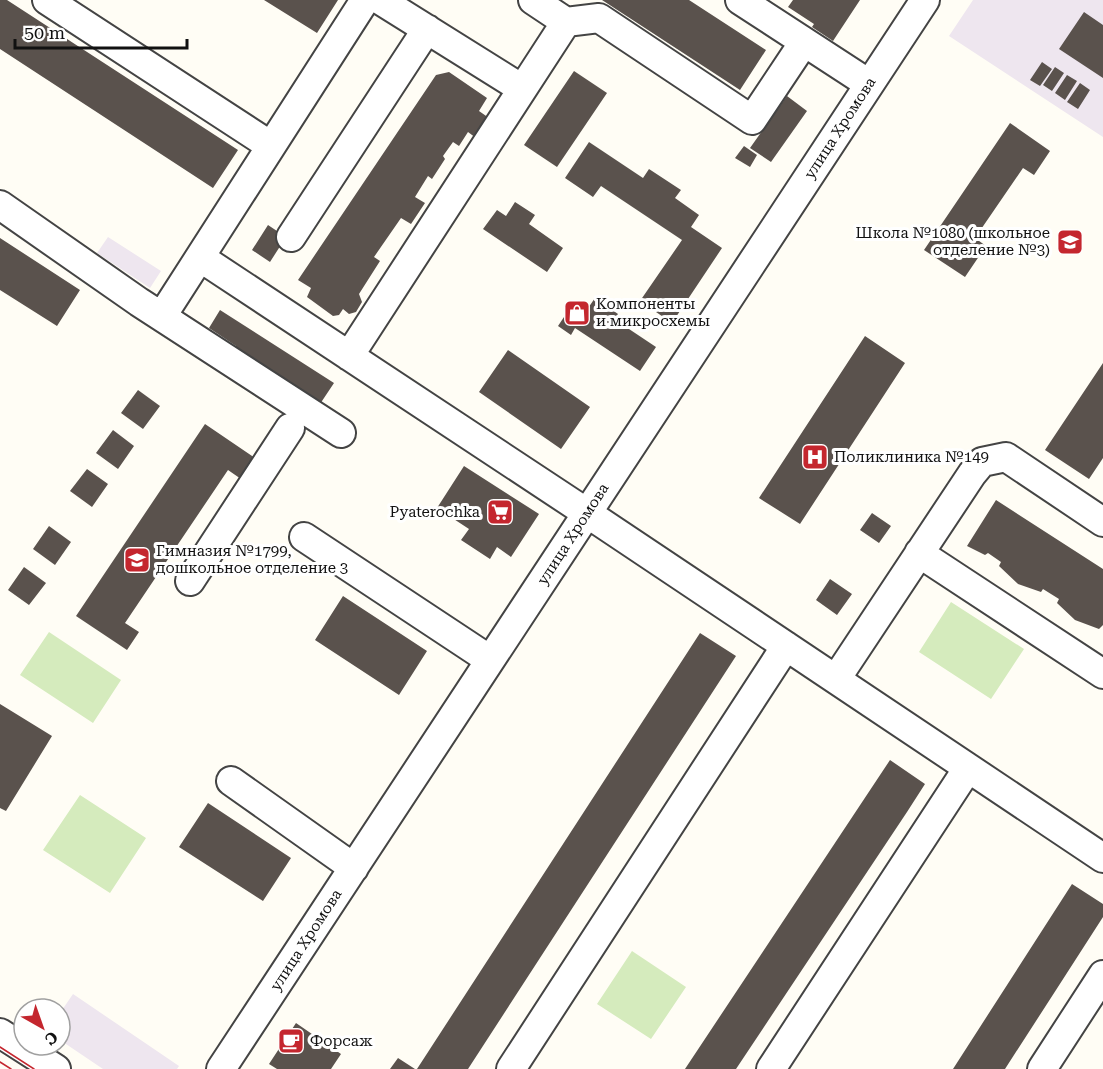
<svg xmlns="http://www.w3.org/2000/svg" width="1103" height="1069" viewBox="0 0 1103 1069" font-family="'Roboto Serif',serif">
<rect width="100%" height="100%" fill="#fffdf5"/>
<path fill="#eee6ef" d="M973 0H1103V137L949 36Z
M108 237 161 271 150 288 97 253Z
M73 994 179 1066 177 1069H103L60 1040V1013Z"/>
<path fill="#d5ebbd" d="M951 602 1024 649 991 699 919 652Z
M49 632 121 680 93 723 20 675Z
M80 795 146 838 110 893 43 850Z
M632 951 686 987 651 1039 597 1004Z"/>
<path fill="#5a524d" d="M0 0H7L238 150 213 188 0 49Z
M264 0H338L317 33Z
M602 0H689L766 50 740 90Z
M793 0H860L833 41 812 27 814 24 788 7Z
M1084 12 1103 25V78L1059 49Z
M1042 62 1052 69 1040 86 1030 80Z
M1055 67 1064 73 1052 91 1043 85Z
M574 71 607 93 557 167 524 145Z
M449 72 487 98 479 111 489 118 476 138 468 132 459 146 453 142 443 156 445 159 432 179 428 176 415 197 425 203 411 224 401 218 374 257 380 261 359 294 362 302 356 312 349 314 343 309 339 315 333 316 307 297 311 288 298 280 436 75Z
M1067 75 1077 81 1065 100 1055 93Z
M1080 83 1090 90 1078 109 1067 102Z
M787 96 807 111 771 162 750 148Z
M1010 123 1050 151 1034 175 1023 168 975 238 986 246 965 277 924 250Z
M589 142 643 178 649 169 681 190 675 198 699 215 691 227 722 248 672 323 640 301 682 240 601 186 593 197 565 178Z
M744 146 757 155 750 167 735 158Z
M515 202 535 215 529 224 563 248 547 272 483 229 497 210 506 216Z
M268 225 286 237 270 262 252 250Z
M0 238 80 290 57 326 0 290Z
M595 298 618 314 614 319 656 347 640 371 575 328 571 335 558 326 574 302 586 311Z
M220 310 334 383 318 407 233 351 236 346 209 328Z
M865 336 905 363 800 524 759 498Z
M508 350 590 407 561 449 479 392Z
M1103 363V458L1089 479 1045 450Z
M138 390 160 406 143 429 121 413Z
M205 424 255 458 241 479 228 470 125 623 139 632 127 650 76 616Z
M113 430 134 446 118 469 96 453Z
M464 466 539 514 511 557 497 547 490 559 461 540 469 529 437 508Z
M87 469 108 484 92 507 70 491Z
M996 500 1103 569V625L1099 629 1075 620 1057 603 1059 599 1043 589 1041 592 1018 584 999 566 1001 562 988 553 985 555 967 546Z
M872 513 891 526 879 543 860 530Z
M49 526 71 542 55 565 33 549Z
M24 567 46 583 29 605 8 590Z
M830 579 852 594 837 615 816 600Z
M343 596 427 651 399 695 315 640Z
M700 633 736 656 468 1069H417Z
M0 704 52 736 6 811 0 808Z
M890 760 925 784 907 812 736 1069H685Z
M208 803 291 858 263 901 179 847Z
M1072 884 1103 904V917L1056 990 1005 1069H953Z
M296 1023 341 1054 331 1069H277L269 1064Z
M398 1058 415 1069H390Z"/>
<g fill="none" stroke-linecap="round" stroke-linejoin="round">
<defs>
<path id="minor" d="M47 0 271 146
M380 0 516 85
M533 0 566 22 599 18 752 120 804 42
M740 0 869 84
M0 205 139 302 341 433
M291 237 427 29
M201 258 587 513 1103 858
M162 316 365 0
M349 356 566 22
M304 537 490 660
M919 553 1103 674
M190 581 290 428
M836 679 972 474 982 462 1006 457 1103 522
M231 781 354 868
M0 1033 56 1069
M221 1069 925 0
M511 1069 786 646
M771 1069 968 768
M1042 1069 1103 975"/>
</defs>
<use href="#minor" stroke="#444" stroke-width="32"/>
<use href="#minor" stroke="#fff" stroke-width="28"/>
<path stroke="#c4262e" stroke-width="1.5" d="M0 1047 34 1069
M0 1062 11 1069"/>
</g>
<defs>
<symbol id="school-square" viewBox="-11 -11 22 22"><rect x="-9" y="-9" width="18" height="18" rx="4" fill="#c4262e" stroke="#fff"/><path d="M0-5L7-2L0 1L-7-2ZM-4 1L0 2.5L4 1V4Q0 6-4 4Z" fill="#fff"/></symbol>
<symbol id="shop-square" viewBox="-11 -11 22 22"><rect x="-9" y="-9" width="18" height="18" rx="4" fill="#c4262e" stroke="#fff"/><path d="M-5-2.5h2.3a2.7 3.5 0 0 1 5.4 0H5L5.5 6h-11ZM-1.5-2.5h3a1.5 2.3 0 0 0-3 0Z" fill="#fff"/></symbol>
<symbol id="hospital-square" viewBox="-11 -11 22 22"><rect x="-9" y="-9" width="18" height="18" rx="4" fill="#c4262e" stroke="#fff"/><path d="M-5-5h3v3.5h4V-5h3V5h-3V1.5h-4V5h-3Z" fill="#fff"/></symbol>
<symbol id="supermarket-square" viewBox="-11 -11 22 22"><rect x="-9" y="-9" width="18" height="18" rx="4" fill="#c4262e" stroke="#fff"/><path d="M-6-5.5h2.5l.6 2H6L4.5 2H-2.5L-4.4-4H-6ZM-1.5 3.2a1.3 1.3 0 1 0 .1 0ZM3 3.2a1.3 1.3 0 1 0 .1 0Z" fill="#fff"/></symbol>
<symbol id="cafe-square" viewBox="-11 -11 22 22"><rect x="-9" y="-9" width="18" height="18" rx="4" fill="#c4262e" stroke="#fff"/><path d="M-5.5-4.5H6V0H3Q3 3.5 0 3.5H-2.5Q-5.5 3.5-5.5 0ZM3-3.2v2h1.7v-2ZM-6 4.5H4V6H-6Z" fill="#fff"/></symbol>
</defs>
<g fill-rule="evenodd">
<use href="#school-square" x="1055" y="227" width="30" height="30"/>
<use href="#shop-square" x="562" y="298" width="30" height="30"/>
<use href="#hospital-square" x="800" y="442" width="30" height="30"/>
<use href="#supermarket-square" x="485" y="497" width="30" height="30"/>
<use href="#school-square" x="122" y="545" width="30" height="30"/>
<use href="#cafe-square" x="276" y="1026" width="30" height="30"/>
</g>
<g text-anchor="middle" stroke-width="6" stroke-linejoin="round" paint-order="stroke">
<g font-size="15" fill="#111" stroke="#fff">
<text transform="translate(840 128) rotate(-57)" y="5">улица Хромова</text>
<text transform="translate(573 534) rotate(-57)" y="5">улица Хромова</text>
<text transform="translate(306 940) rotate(-57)" y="5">улица Хромова</text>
</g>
<g font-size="15" fill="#111" stroke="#fff" text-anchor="start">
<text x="1050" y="238" text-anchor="end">Школа №1080 (школьное<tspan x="1050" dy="17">отделение №3)</tspan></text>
<text x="596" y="309">Компоненты<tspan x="596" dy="17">и микросхемы</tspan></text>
<text x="834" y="462">Поликлиника №149</text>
<text x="480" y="517" text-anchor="end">Pyaterochka</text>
<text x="156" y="556">Гимназия №1799,<tspan x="156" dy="17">дошкольное отделение 3</tspan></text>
<text x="310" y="1046">Форсаж</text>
</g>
</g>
<g transform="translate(42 1027) rotate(140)"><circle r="28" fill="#ffffff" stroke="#a0a0a0" stroke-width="1.5"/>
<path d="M0-4.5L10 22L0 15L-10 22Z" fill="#c4262e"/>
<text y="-9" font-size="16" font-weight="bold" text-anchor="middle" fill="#111111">С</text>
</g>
<path d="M15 39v9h172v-9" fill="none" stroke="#111111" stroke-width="3"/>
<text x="24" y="39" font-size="18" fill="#111111" stroke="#ffffff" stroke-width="4.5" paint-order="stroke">50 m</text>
</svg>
